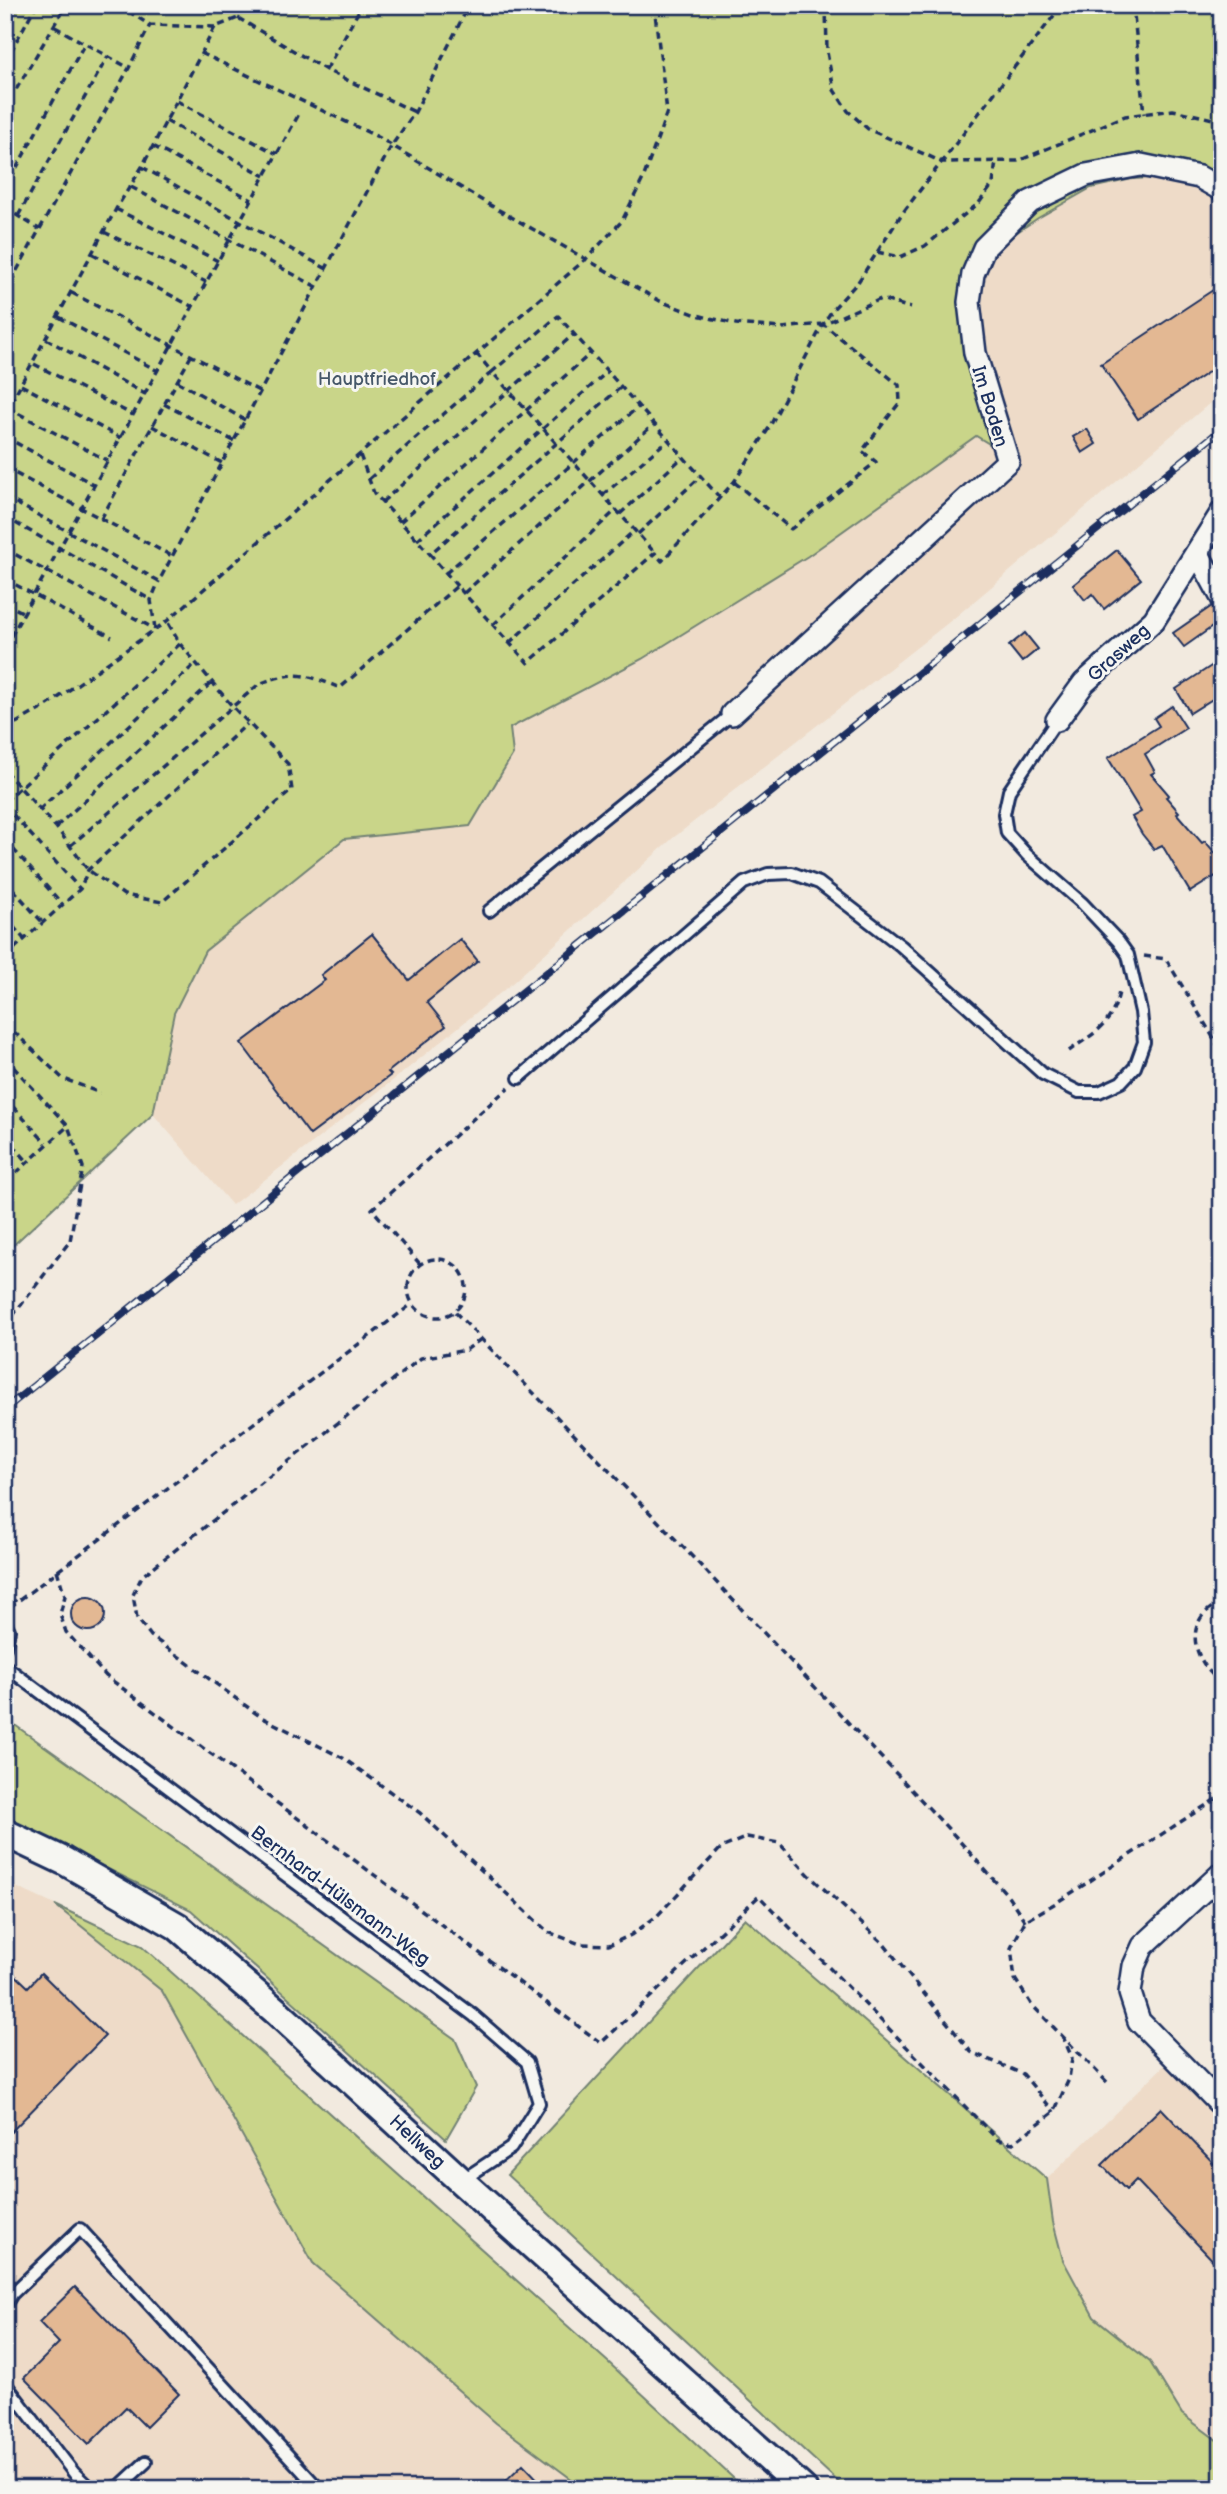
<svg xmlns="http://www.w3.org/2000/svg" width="1227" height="2494" viewBox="0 0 1227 2494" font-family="'Balsamiq Sans',sans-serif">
<rect width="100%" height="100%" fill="#f2eadf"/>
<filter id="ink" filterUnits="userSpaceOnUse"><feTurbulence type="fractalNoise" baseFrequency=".0143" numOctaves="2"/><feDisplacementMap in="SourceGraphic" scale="14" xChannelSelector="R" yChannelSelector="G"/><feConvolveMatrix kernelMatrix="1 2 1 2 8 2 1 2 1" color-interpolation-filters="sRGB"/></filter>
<g filter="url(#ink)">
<path fill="#eedbc8" d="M1170 177 1222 195V393L953 619 673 838 510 985 401 1074 232 1205 153 1114 174 1013 205 951 345 838 470 826 513 754 510 729 642 659 808 556 976 436 1015 459 978 335 979 274 992 249 1038 218 1091 188 1132 179Z
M5 1882 55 1905 162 1991 250 2148 496 2423 585 2489H11L5 2481Z
M1171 2059 1222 2112V2444L1182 2414 1150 2362 1094 2317 1063 2260 1053 2222 1047 2179Z"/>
<path fill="#c9d589" stroke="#728274" stroke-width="2" d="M5 5H1222V195L1170 177 1132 179 1091 188 1038 218 992 249 979 274 978 336 1016 460 976 436 808 556 642 659 510 728 513 754 470 826 344 839 205 951 174 1013 153 1114 5 1253Z
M5 1718 455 2039 476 2087 446 2139 191 1910 5 1818Z
M55 1905 142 1946 608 2362 745 2489H585L496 2423 313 2263 162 1991Z
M745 1918 1047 2179 1053 2222 1063 2260 1094 2317 1150 2362 1182 2414 1222 2444V2489H846L507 2175Z"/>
<path fill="#e3b893" stroke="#1b2f5e" stroke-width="2" d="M1222 284V363L1138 419 1101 364Z
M1087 429 1096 444 1082 453 1073 437Z
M1117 550 1141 579 1104 609 1092 594 1085 600 1073 585Z
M1212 606 1222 620 1184 647 1173 633Z
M1025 633 1038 649 1022 662 1009 646Z
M1222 659V693L1190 713 1176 689Z
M1172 706 1186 728 1145 754 1155 772 1151 774 1169 795 1166 797 1179 812 1177 814 1202 843 1205 841 1222 861V872L1190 892 1162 845 1154 849 1142 834 1132 817 1141 812 1108 758 1159 726 1154 718Z
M372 934 409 980 460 939 478 961 427 1002 446 1026 388 1072 391 1075 310 1135 241 1043 325 980 321 975Z
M71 1614a17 17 0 1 1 34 0a17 17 0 1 1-34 0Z
M5 1965 28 1987 41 1973 105 2036 5 2138Z
M1161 2108 1222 2172V2270L1136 2180 1126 2190 1102 2165Z
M75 2287 179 2394 146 2427 126 2407 89 2444 24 2378 59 2343 39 2322Z
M523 2464 547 2489H497Z"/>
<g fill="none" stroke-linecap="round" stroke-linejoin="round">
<defs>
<path id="service" d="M489 911 732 714
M519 1078 744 883 768 874 792 873 819 883 901 946 1043 1074 1079 1092H1099L1121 1082 1135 1067 1144 1042 1141 1012 1128 955 1118 941 1082 903 1027 855 1007 833 1004 814 1009 791 1057 720
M5 1622 9 1630 5 1648
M5 1666 473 2015 527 2062 539 2103 511 2148 461 2181
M5 2305 12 2294 80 2229 319 2489
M5 2383 74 2473 91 2489
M107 2489 120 2486 146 2462"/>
<path id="minor" d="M1197 552 1222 598
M732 714 1008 461 975 353 969 302 973 274 984 248 1030 202 1086 175 1141 165 1199 177 1222 190
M1057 720 1084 683 1154 620 1222 512
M1222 1873 1143 1946 1134 1966 1130 1993 1139 2021 1222 2106"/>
<path id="tertiary" d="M5 1833 64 1861 177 1926 277 2012 461 2181 803 2489"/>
</defs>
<use href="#service" stroke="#1b2f5e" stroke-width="16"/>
<use href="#minor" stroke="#1b2f5e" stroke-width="26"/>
<use href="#tertiary" stroke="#1b2f5e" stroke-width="32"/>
<path stroke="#1b2f5e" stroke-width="3.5" stroke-dasharray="7 5" stroke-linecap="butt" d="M118 5 150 25 215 27
M606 5C628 11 647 12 669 5
M826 5 827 52 834 90 848 111 868 129 942 162 1018 161 1125 116 1173 110 1222 121
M1133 5 1144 114
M5 10 8 5
M238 18 326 70 415 112
M55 27 129 68
M201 53 378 137 483 201 660 301 697 315 736 324 781 328 823 324 833 309 858 282 901 215 1062 5
M5 62 36 5
M326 70 362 5
M5 82 17 88 66 5
M177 101 277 154
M166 121 265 176
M153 146 252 200
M142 167 327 269
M131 187 317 287
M5 189 85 43
M5 208 39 229
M116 209 218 261
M18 216 108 56
M104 232 206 282
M877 252 900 257 925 246 979 203 993 184 996 161
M93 254 193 307
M5 292 129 68 150 25
M72 293 261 392
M59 317 158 371
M46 339 145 394
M476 353 492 372 558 316 721 499
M34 364 133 415
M177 381 245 420
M21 385 121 438
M164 404 234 441
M8 408 108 461
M5 413 116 209 142 167 215 27 238 18 244 5
M152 426 222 463
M5 437 95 485
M360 455 374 493 430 554
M5 468 172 556
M369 479 492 372 655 553
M734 482 791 529 876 462 862 451 900 402 899 385 823 324 881 299 911 308
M603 495 668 440
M5 497 159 581 392 145 415 112 469 5
M382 502 574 334
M620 514 683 457
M5 517 151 600
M101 519 191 356
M400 522 591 353
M638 534 701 476
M417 540 607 372
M5 549 155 629
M446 573 638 407
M5 579 112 637
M457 586 430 554 621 387
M464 593 654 424
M5 603 24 613
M493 625 616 510
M155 629 151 600 159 581
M509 643 635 530
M5 647 299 114
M5 729 45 707 167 621 587 258 622 221 643 179 667 112 654 5
M5 771 56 827 88 870 124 895 162 902 292 790 288 764 233 707 180 644 167 621
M5 801 180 644
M5 806 80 889
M39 810 196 663
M56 827 212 682
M5 840 63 905
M70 846 259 684C294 670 306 674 340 688L457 586 528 663 655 553 662 561 734 482 769 428 823 324
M5 880 43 923
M5 917 25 940
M1144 956 1166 959 1222 1052
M5 957 80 889 88 870 247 724
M5 1023 62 1078 100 1093
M1069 1051C1095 1032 1112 1026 1119 992
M5 1058 68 1126 5 1183
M5 1098 46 1143
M5 1136 27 1161
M408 1288a29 29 0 1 1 58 0a29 29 0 1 1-58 0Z
M420 1264 372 1209 509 1087
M455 1312 685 1549 955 1836 1009 1897 1025 1921
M5 1326 70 1241 83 1167 68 1126
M481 1339 466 1350 421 1358 142 1576 133 1595 137 1618 151 1636 261 1717 343 1758 420 1813 548 1932 580 1944 609 1945 631 1935 657 1916 721 1848 747 1837 779 1843 813 1879 883 1943 971 2052 1023 2074 1054 2112
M57 1570 65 1596 60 1614 66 1632 106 1676 601 2043 759 1896 998 2140 1013 2143 1054 2112 1069 2079 1072 2058 1064 2039
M5 1592 16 1602
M1222 1601C1216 1605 1207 1610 1203 1615 1185 1638 1201 1668 1222 1683
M10 1607 412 1304
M1107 2082 1031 2004 1015 1979 1011 1948 1025 1921 1059 1901 1222 1795"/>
<use href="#service" stroke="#f6f6f2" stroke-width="10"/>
<use href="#minor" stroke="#f6f6f2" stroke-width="21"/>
<use href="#tertiary" stroke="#f6f6f2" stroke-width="26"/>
<defs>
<path id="rail" d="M5 1409 1222 429"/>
</defs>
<use href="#rail" stroke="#1b2f5e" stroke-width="8"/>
<use href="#rail" stroke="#f6f6f2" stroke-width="5" stroke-dasharray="16" stroke-linecap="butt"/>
</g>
</g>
<g text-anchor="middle" stroke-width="6" stroke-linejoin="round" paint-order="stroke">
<g font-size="19" fill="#465869" stroke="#f6f6f2">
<text x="377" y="385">Hauptfriedhof</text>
</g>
<g font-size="19" fill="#1b2f5e" stroke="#f6f6f2">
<text transform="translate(991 406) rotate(73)" y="7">Im Boden</text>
<text transform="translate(1118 652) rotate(-42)" y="7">Grasweg</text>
<text transform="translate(341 1895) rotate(37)" y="7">Bernhard-Hülsmann-Weg</text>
<text transform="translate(418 2141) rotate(43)" y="7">Hellweg</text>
</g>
</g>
<rect width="1227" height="2494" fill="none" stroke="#f6f6f2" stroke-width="28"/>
<rect x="14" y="14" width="1199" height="2466" fill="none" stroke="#1b2f5e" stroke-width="2.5" filter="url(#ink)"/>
</svg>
